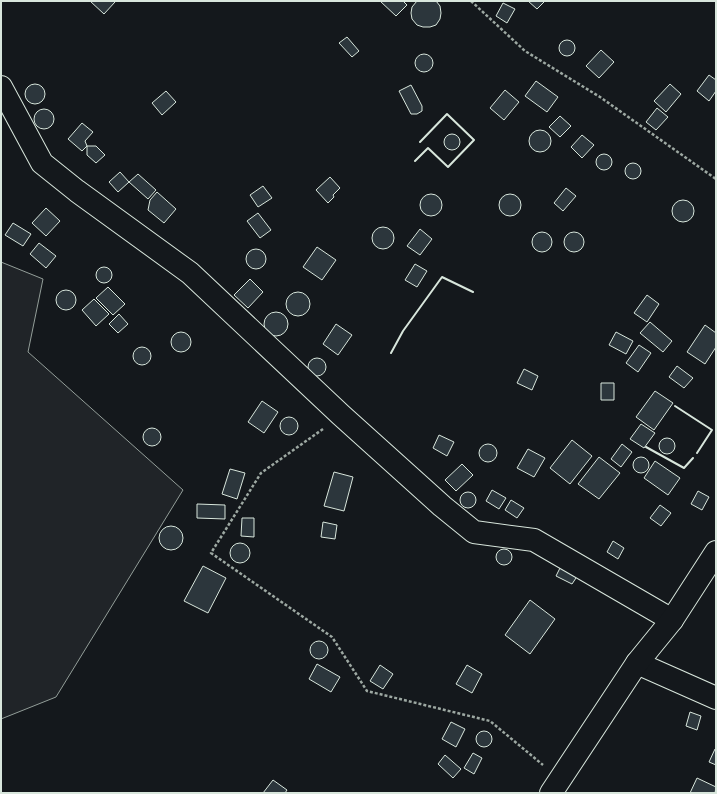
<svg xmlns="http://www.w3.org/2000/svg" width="717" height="794" viewBox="0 0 717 794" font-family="Spectral,serif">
<rect width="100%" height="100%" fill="#14181c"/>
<path fill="#202428" stroke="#939e99" d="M1 262 43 279 28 352 183 490 56 697 1 719Z"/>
<path fill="#2c363c" stroke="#d8e6dc" d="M90 1H114L115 2 104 14Z
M380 1H403L407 5 396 16Z
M417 1H436L440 6 441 13 440 19 436 25 430 27H423L417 25 412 19 411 13 412 7Z
M528 1H545L537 9Z
M503 3 515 9 507 23 496 16Z
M347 37 359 51 352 57 339 43Z
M559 48a8 8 0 1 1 16 0a8 8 0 1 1-16 0Z
M601 50 614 62 599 78 586 66Z
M415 63a9 9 0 1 1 18 0a9 9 0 1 1-18 0Z
M709 75 716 80V91L709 101 697 91Z
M536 81 558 97 547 112 525 96Z
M25 94a10 10 0 1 1 20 0a10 10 0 1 1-20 0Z
M670 84 681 94 666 112 654 101Z
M411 85 422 106V111L417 114H411L399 91Z
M505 90 519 102 504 120 490 108Z
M166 91 176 102 162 115 152 103Z
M657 108 668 117 656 130 646 122Z
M34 119a10 10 0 1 1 20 0a10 10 0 1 1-20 0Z
M560 116 571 126 560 137 549 127Z
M82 123 93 132 85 141 87 146 82 151 68 139Z
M529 141a11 11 0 1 1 22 0a11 11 0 1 1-22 0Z
M444 142a8 8 0 1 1 16 0a8 8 0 1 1-16 0Z
M582 135 594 145 582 158 571 147Z
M87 146H96L105 155 96 163 87 155Z
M596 162a8 8 0 1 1 16 0a8 8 0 1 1-16 0Z
M625 171a8 8 0 1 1 16 0a8 8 0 1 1-16 0Z
M120 172 129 182 118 192 109 182Z
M138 174 156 190 148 199 129 182Z
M330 177 340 188 333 195 334 197 328 203 316 190Z
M263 186 272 198 258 207 250 195Z
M566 188 576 196 563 211 554 203Z
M157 192 176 209 164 223 148 210 150 200Z
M420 205a11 11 0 1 1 22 0a11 11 0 1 1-22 0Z
M499 205a11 11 0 1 1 22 0a11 11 0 1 1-22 0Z
M672 211a11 11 0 1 1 22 0a11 11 0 1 1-22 0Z
M46 208 60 221 46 236 32 223Z
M258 213 271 230 260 238 247 221Z
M13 223 31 234 23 246 5 235Z
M372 238a11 11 0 1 1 22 0a11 11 0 1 1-22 0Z
M420 229 432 239 420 255 407 246Z
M532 242a10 10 0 1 1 20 0a10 10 0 1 1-20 0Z
M564 242a10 10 0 1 1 20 0a10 10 0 1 1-20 0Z
M39 243 56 256 46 268 30 254Z
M317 247 336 260 322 280 303 267Z
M246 259a10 10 0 1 1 20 0a10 10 0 1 1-20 0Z
M415 264 427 271 417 287 405 280Z
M96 275a8 8 0 1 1 16 0a8 8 0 1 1-16 0Z
M250 279 263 292 248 308 234 295Z
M108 287 125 304 113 315 96 298Z
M56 300a10 10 0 1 1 20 0a10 10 0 1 1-20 0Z
M286 304a12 12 0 1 1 24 0a12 12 0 1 1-24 0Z
M647 295 659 304 647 322 634 313Z
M94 299 109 314 96 326 82 310Z
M264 324a12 12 0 1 1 24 0a12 12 0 1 1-24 0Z
M119 314 128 324 118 333 109 324Z
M650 322 672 341 663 352 640 333Z
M336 324 352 335 338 355 323 344Z
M705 325 716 333V347L705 364 687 352Z
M616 332 633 341 626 354 609 345Z
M171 342a10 10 0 1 1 20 0a10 10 0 1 1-20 0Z
M639 345 651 353 638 372 626 363Z
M133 356a9 9 0 1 1 18 0a9 9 0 1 1-18 0Z
M308 367a9 9 0 1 1 18 0a9 9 0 1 1-18 0Z
M677 366 693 378 684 388 669 377Z
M524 369 538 376 532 390 517 383Z
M601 383H614V400H601Z
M655 391 673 403 654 430 636 417Z
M262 401 278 412 264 433 248 422Z
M280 426a9 9 0 1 1 18 0a9 9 0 1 1-18 0Z
M641 424 655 433 644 448 630 439Z
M143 437a9 9 0 1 1 18 0a9 9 0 1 1-18 0Z
M439 435 454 442 447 456 433 448Z
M659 446a8 8 0 1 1 16 0a8 8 0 1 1-16 0Z
M572 440 592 456 570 484 550 468Z
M479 453a9 9 0 1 1 18 0a9 9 0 1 1-18 0Z
M622 444 632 452 621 467 611 459Z
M528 449 545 458 534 477 517 468Z
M599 457 620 473 599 499 578 484Z
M633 465a8 8 0 1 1 16 0a8 8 0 1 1-16 0Z
M655 461 680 478 668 495 644 478Z
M462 464 473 475 456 491 445 480Z
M230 469 245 473 237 499 222 494Z
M334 472 353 477 344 511 324 506Z
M492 490 506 498 499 509 486 501Z
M698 491 709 497 702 510 691 504Z
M460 500a8 8 0 1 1 16 0a8 8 0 1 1-16 0Z
M511 500 524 508 517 518 505 510Z
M197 504 225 505V519L197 518Z
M660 505 671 513 661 526 650 518Z
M242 518H254V537L241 536Z
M323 522 337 525 335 539 321 537Z
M159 538a12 12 0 1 1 24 0a12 12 0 1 1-24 0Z
M613 541 624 548 618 559 607 552Z
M230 553a10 10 0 1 1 20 0a10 10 0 1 1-20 0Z
M496 557a8 8 0 1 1 16 0a8 8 0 1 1-16 0Z
M203 566 226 578 208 613 184 601Z
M561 566 578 575 572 584 556 576Z
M530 600 555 619 530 654 505 635Z
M310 650a9 9 0 1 1 18 0a9 9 0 1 1-18 0Z
M317 664 340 677 331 692 309 679Z
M380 665 393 674 383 689 370 681Z
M467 665 482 674 472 693 456 684Z
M690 712 701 716 697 730 686 726Z
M451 722 465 729 456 747 442 739Z
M476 739a8 8 0 1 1 16 0a8 8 0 1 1-16 0Z
M715 749 716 750V765L709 762Z
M473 753 482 758 474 774 464 768Z
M445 755 461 769 453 778 438 764Z
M697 778 716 787 715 793H690Z
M273 780 287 790 285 793H263Z"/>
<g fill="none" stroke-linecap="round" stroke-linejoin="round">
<defs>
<path id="street" d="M1 87 42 163 77 191 190 273 341 415 442 506 474 532 534 540 672 620
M637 663 716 698"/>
<path id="primary" d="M551 793 637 663 672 620 716 552"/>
</defs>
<use href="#street" stroke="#d8e6dc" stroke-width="24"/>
<use href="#primary" stroke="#d8e6dc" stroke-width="24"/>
<path stroke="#9da8a2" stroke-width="2.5" stroke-dasharray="3 2" stroke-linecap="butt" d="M471 1 525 51 600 97 716 179
M323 429 261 473 211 553 332 637 367 691 490 721 543 765"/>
<use href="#street" stroke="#14181c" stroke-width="22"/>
<use href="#primary" stroke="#14181c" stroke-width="22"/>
<path stroke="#d8e6dc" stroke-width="2" d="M415 161 428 148 448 167 474 140 447 114 420 142
M391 353 403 331 442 277 473 292
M675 406 712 430 697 453
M646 447 684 468 693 458"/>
</g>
<rect width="717" height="794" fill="none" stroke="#d8e6dc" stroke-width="4"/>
</svg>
